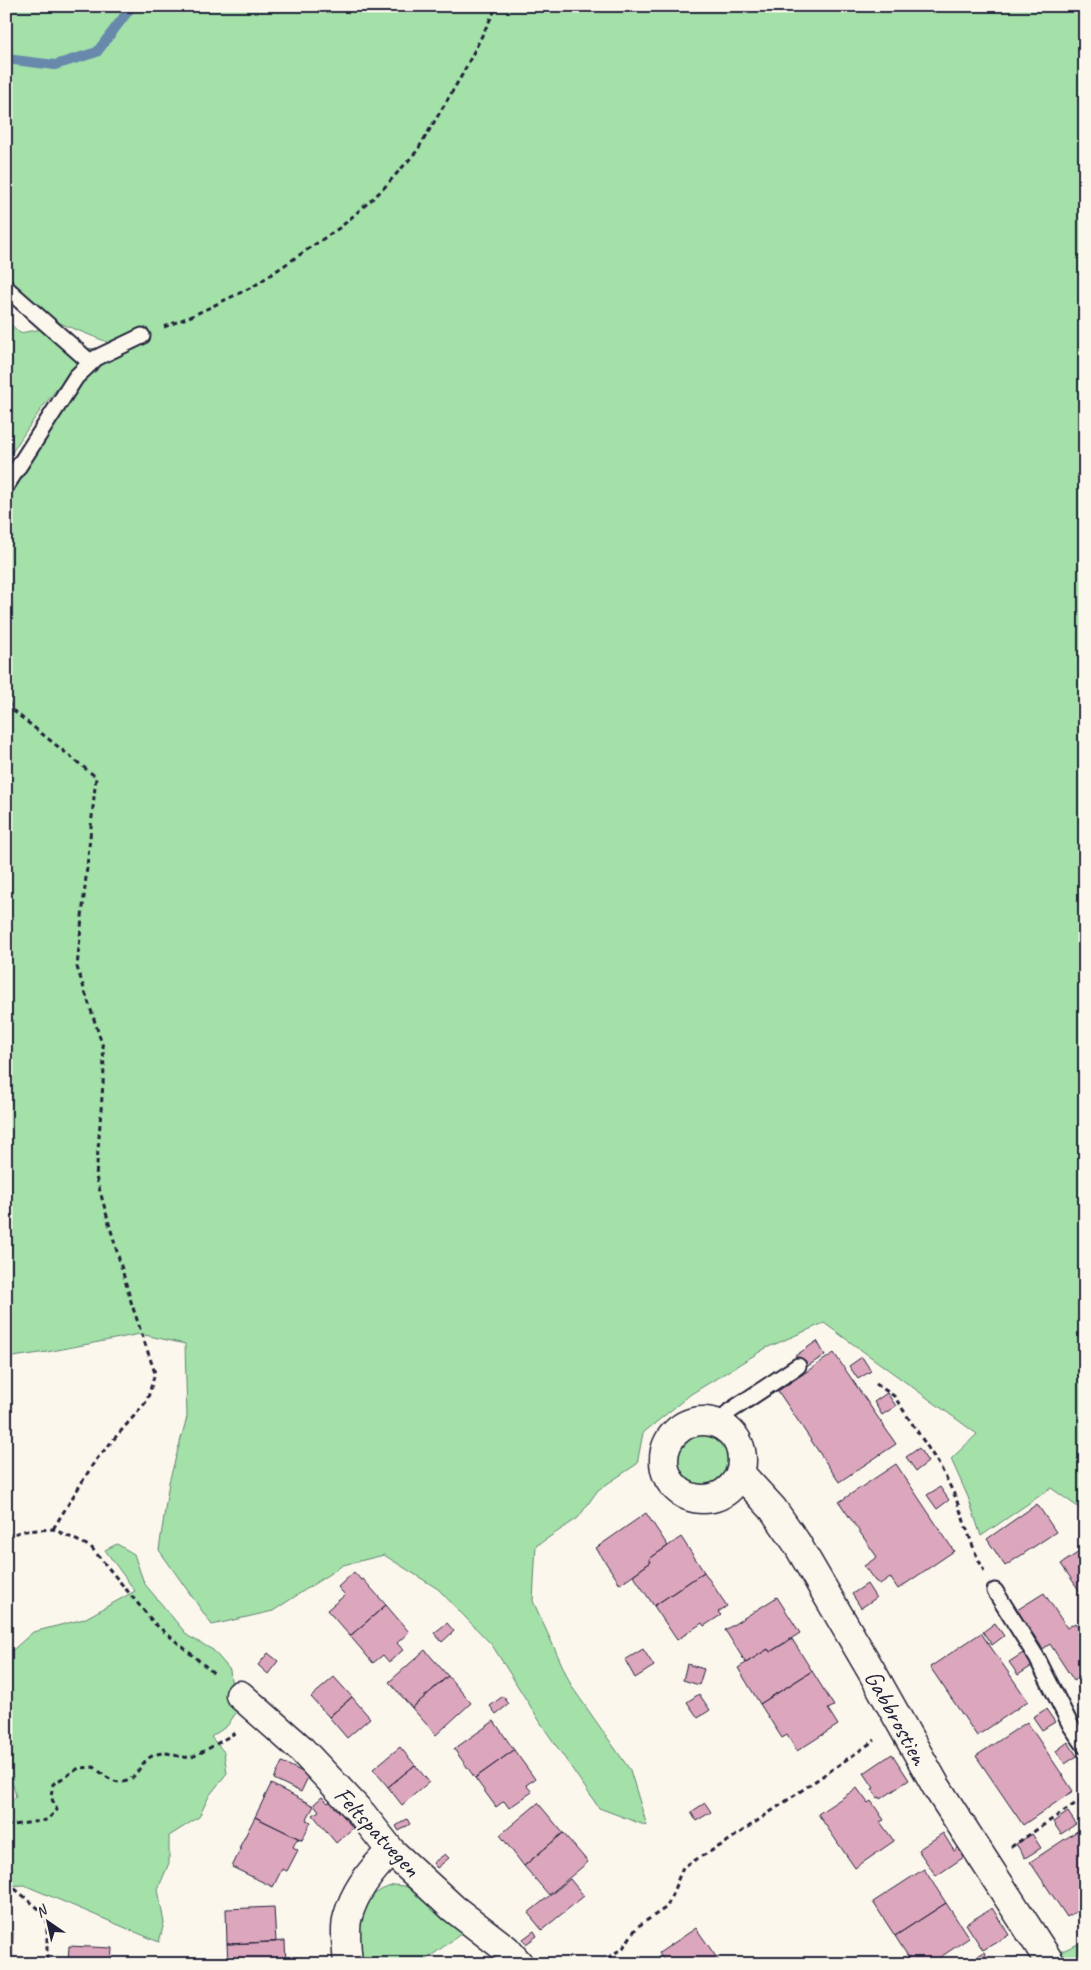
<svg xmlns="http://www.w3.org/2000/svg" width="1091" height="1970" viewBox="0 0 1091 1970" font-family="Caveat,sans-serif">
<rect width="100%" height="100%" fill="#fbf7ec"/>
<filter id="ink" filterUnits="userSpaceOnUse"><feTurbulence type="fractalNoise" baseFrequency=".02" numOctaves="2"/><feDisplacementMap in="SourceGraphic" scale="10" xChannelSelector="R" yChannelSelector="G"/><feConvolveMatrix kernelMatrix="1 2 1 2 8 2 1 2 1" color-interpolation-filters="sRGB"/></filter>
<g filter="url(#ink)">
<path fill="#a3e1a9" stroke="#628272" d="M6 6H1085V1512L1051 1488 981 1536 968 1497 951 1459 977 1434 824 1323 766 1348 691 1394 643 1433 637 1464 598 1490 578 1518 536 1546 533 1601 572 1687 630 1770 647 1826 599 1808 544 1728 492 1645 438 1589 384 1555 343 1565 273 1611 212 1625 159 1550 169 1482 187 1417 185 1344 140 1334 47 1352 6 1358V504L41 445 107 342 62 324 42 312 6 277Z
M6 320 20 333 42 329 82 348 99 349C62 374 30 424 6 462Z
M674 1460a28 28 0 1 1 56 0a28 28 0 1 1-56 0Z
M117 1544 134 1554 144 1583 188 1636 213 1650 230 1670 233 1699 238 1710 227 1726 211 1737 224 1752 227 1773 209 1796 199 1817 169 1836V1863L158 1889 164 1923 159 1942 24 1885 6 1886V1805L16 1796 12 1782 6 1784V1656L33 1632 84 1619 135 1591 105 1550Z
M394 1885 405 1886 416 1893 462 1933 420 1964H362C360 1929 352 1897 394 1885Z
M1085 1941V1964H1059L1053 1955Z"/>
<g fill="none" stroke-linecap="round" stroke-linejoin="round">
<path stroke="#6889ab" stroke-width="10" d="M6 59 55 65 97 52 132 6"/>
</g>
<path fill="#dca6bd" stroke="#22223b" d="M817 1341 825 1355 803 1369 795 1356Z
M834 1353 896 1444 839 1482 778 1391Z
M862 1357 871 1371 858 1379 849 1366Z
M887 1393 896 1406 882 1415 874 1402Z
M919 1448 928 1462 916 1471 906 1457Z
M896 1464 954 1551 898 1589 890 1577 880 1584 875 1581 864 1566 877 1557 839 1502Z
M940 1487 949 1500 937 1509 927 1495Z
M1037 1504 1056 1532 1005 1566 987 1539Z
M646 1513 668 1546 649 1559 651 1562 620 1584 596 1548Z
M681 1537 704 1572 654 1606 633 1575 651 1562 649 1559Z
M1085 1548V1599L1061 1564Z
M354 1572 361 1580 363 1579 386 1605 350 1636 327 1610 345 1595 338 1587Z
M704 1572 727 1606 718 1612 721 1615 704 1626 702 1623 677 1640 654 1606Z
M867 1584 876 1598 861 1608 852 1594Z
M1044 1593 1067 1628 1075 1623 1085 1637V1673L1074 1681 1050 1644 1043 1649 1017 1610Z
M777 1597 800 1633 770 1652 768 1649 746 1663 725 1630Z
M386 1605 409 1632 397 1643 403 1650 389 1662 383 1655 373 1663 350 1636Z
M447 1623 454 1631 442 1642 434 1633Z
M995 1623 1004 1636 992 1645 983 1632Z
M981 1633 1028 1701 977 1736 930 1667Z
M792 1639 812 1671 760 1704 738 1668 768 1649 770 1652Z
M643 1649 654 1666 635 1678 625 1660Z
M425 1650 448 1676 412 1708 389 1682Z
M268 1653 278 1661 268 1674 258 1665Z
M1023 1653 1032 1666 1018 1675 1009 1662Z
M687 1664 704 1669 699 1685 683 1680Z
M812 1671 834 1706 828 1709 838 1725 797 1751 787 1735 782 1738 760 1704Z
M448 1676 471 1703 436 1735 412 1708Z
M334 1677 352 1697 329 1717 311 1697Z
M699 1694 710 1710 698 1718 687 1702Z
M503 1696 509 1704 496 1714 490 1706Z
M352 1697 370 1718 347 1738 329 1717Z
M1046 1709 1055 1722 1042 1730 1033 1717Z
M494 1721 514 1750 475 1778 454 1749Z
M1027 1722 1073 1791 1023 1825 976 1756Z
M1068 1742 1077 1756 1065 1764 1056 1751Z
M400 1747 415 1765 388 1787 373 1769Z
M514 1750 535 1779 526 1785 532 1792 509 1808 504 1801 496 1807 475 1778Z
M892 1754 909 1780 881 1799 880 1797 878 1798 872 1789 874 1788 864 1773Z
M282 1762 309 1775 301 1792 274 1779Z
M415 1765 429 1782 402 1805 388 1787Z
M271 1784 314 1806 306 1820 311 1822 302 1840 255 1817Z
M857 1788 868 1803 871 1801 884 1820 880 1822 894 1841 855 1868 818 1814Z
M322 1797 328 1803 331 1801 353 1828 336 1843 313 1815 319 1811 314 1804Z
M538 1803 563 1833 524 1866 500 1835Z
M705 1803 711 1812 696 1821 691 1812Z
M1068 1812 1076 1824 1061 1834 1053 1822Z
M255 1817 302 1840 297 1839 293 1847 298 1850 287 1871 282 1869 273 1887 232 1867 241 1848H239Z
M407 1819 410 1824 399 1831 396 1826Z
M1085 1826V1906L1067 1917 1030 1862Z
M563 1833 588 1862 549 1895 524 1866Z
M943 1833 954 1851 958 1848 964 1857 936 1876 918 1850Z
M1032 1834 1041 1848 1025 1858 1016 1844Z
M445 1854 449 1858 437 1868 433 1863Z
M924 1869 946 1903 895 1936 873 1902Z
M570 1879 584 1896 542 1930 528 1913Z
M946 1903 969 1938 930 1964H913L895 1936Z
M274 1907 276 1942 227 1944 226 1909Z
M992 1908 1009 1935 983 1950 966 1924Z
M696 1928 721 1964H666L659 1953Z
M534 1931 537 1936 526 1944 523 1939Z
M6 1932H13L12 1963H6Z
M285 1941 286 1964H228L227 1944Z
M69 1946 112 1948 111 1964H68Z
M984 1952 991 1964H966Z"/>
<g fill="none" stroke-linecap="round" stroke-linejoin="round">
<defs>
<path id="service" d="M6 288 90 362
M6 486 76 377 96 358 142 336
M720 1424 730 1411 798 1366
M995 1591 1037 1658 1071 1726 1085 1746"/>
<path id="minor" d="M664 1460a39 39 0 1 1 78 0a39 39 0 1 1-78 0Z
M740 1473 773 1509 796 1542 872 1672 936 1786 1051 1964
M240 1695 299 1747 362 1814 391 1851 453 1908 506 1949 519 1964
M348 1964C347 1951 344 1928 348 1916 355 1890 372 1869 391 1851"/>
</defs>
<use href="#service" stroke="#22223b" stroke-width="19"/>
<use href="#minor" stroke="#22223b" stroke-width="31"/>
<path stroke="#22223b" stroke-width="3" stroke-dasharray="5 4" stroke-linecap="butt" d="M164 327 194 315 254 286 342 226 382 190 417 151 462 75 497 6
M6 694 11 709 96 777 77 967 103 1047 104 1070 96 1177 132 1305 155 1373 147 1401 95 1461 53 1529
M876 1384 894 1396 940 1466 955 1496 975 1552 984 1571
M6 1536 24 1531 53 1529 91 1547 154 1623 216 1675
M6 1826 47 1820 57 1810 51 1797 53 1784 79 1768 94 1767C103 1774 111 1783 123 1782 138 1780 139 1761 154 1755 170 1749 176 1759 191 1757 197 1756 228 1737 235 1733
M1011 1847 1085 1797
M6 1892 15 1889 45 1914 47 1922V1964
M591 1964 604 1960 623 1948 637 1927 667 1907 683 1867 725 1843 875 1740"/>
<use href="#service" stroke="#fbf7ec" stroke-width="15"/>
<use href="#minor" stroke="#fbf7ec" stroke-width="28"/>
</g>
</g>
<g text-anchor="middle" stroke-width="4.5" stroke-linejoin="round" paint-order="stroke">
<g font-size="25" fill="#22223b" stroke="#fbf7ec">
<text transform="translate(897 1717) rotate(61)" y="9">Gabbrostien</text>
<text transform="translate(378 1831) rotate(47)" y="9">Feltspatvegen</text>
</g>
</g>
<rect width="1091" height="1970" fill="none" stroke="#fbf7ec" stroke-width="25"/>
<rect x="12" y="12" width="1066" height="1945" fill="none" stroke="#22223b" stroke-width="2" filter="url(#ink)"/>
<g transform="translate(48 1922) rotate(326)" stroke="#fbf7ec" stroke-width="4" paint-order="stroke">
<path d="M0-4L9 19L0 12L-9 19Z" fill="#22223b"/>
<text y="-8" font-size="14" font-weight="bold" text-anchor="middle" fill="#22223b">N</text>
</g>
</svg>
